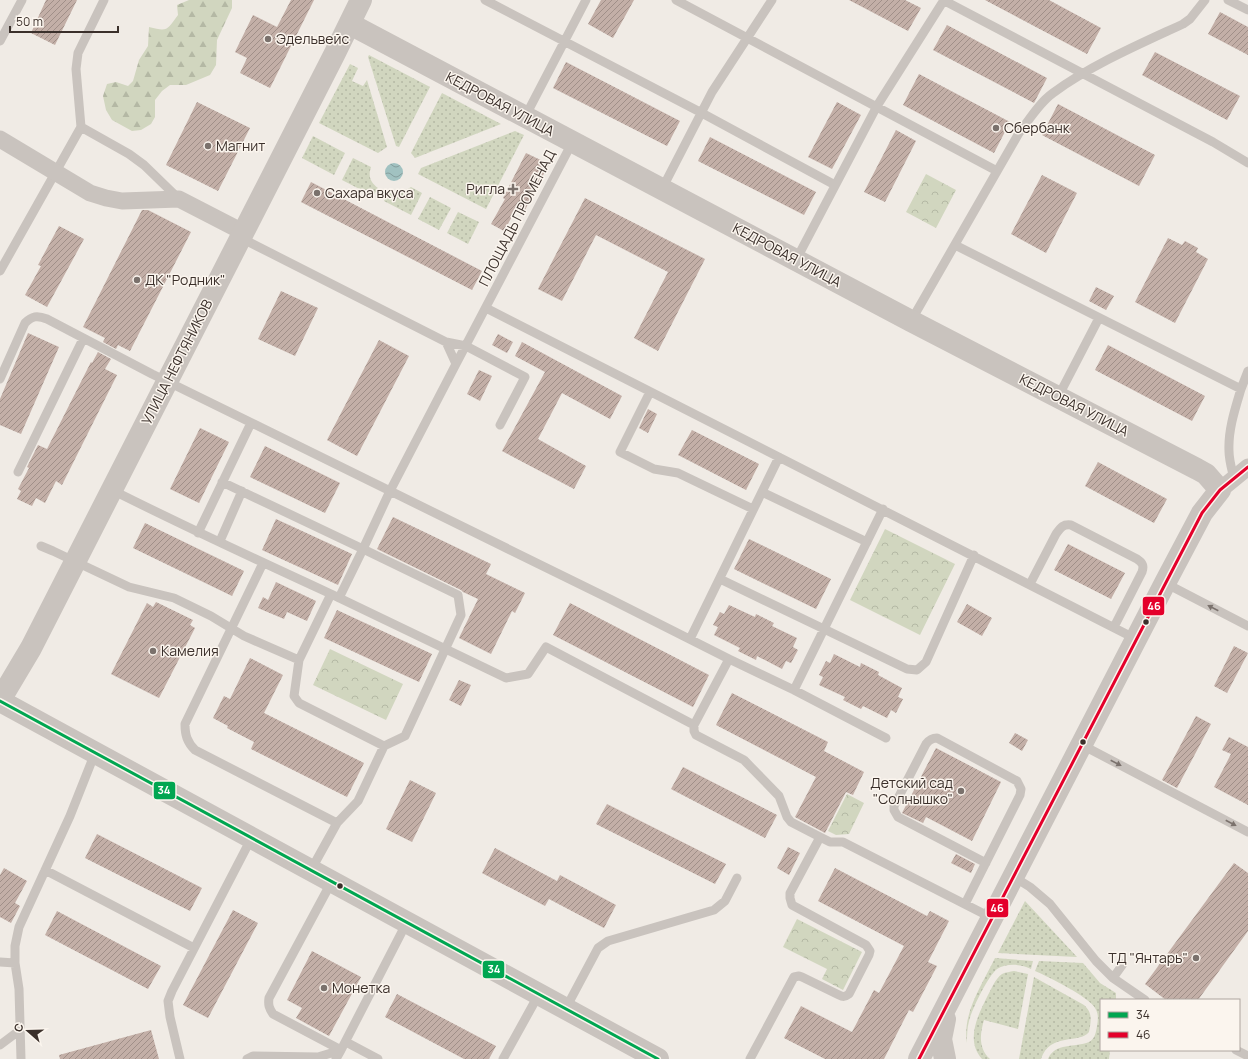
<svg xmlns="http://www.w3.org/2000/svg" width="1248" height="1059" viewBox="0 0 1248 1059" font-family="Manrope,sans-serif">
<defs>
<pattern id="grass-dots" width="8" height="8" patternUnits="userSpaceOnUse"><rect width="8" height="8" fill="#d1d6bf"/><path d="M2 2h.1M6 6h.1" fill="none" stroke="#b4b8a4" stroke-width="1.8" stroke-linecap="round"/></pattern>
<pattern id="forest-firs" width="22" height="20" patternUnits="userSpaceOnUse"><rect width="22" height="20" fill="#d1d6bf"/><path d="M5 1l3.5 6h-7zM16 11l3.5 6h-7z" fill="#b4b8a4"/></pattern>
<pattern id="park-crowns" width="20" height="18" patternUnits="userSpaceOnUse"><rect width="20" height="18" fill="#d1d6bf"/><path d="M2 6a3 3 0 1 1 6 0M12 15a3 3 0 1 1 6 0" fill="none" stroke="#b4b8a4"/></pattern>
<pattern id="water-waves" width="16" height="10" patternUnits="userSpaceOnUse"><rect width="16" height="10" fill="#a1c2c1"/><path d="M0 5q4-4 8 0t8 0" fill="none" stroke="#849e9d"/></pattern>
<pattern id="building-hatch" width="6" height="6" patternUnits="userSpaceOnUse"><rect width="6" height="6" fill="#c3afa7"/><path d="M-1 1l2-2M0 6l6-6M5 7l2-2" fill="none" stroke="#a08f88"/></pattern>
</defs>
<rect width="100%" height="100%" fill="#f0ebe5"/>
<path fill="url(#grass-dots)" d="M369 55 430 87 399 147 396 146 368 57Z
M350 64 358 68 352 81 363 86 367 80 387 147 378 153 319 123Z
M442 93 501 124 415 158 411 153Z
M515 131 524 135 486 209 418 174 421 168Z
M313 136 345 153 334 175 302 158Z
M353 158 371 167C368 176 370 182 378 188L373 196 342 180Z
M411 187 422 193 411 215 384 201 388 193H401Z
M430 197 451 208 439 230 418 219Z
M458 212 479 222 468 244 447 233Z
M1025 901 1077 957 998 953Z
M995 958 1033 961 1031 969C1021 964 1007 963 997 969 988 976 972 1009 969 1021 967 1028 967 1036 967 1043 962 1013 982 985 995 958Z
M1039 961 1083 963 1100 983 1116 993V1000H1101V1050H1110L1109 1059H1048C1055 1042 1075 1048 1089 1042 1095 1039 1096 1032 1097 1026 1098 1020 1099 1014 1095 1008 1089 997 1049 977 1035 971Z
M1014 971 1028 974 1018 1029 984 1020C980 1034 978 1048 990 1059H982C965 1040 978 1015 988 995 992 988 995 979 1002 974 1006 972 1010 972 1014 971Z
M1034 977 1084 1005C1093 1013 1091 1021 1089 1032 1080 1044 1050 1032 1041 1059H1019Z"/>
<path fill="url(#forest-firs)" d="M189 0H232V8L217 40 216 65 210 75 186 85H170L162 91 155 100V117L151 124 141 130 132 131 112 120 106 110 103 96 107 84 116 82 128 86 133 81 139 60 148 46 149 27C168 32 167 30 178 15L177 5Z"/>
<path fill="url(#park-crowns)" d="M926 174 956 190 936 228 906 212Z
M885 529 955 564 920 635 850 600Z
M330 649 403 684 386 720 313 685Z
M847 794 864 803 849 834 836 835 828 831Z
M797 919 862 952 843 990 822 979 827 969 783 947Z"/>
<path fill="url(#water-waves)" d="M385 172a9 9 0 1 1 18 0a9 9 0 1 1-18 0Z"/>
<path fill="url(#building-hatch)" d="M46 0H77L55 45 31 33Z
M291 0H314L270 88 240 73 247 58 235 52 253 15 277 27Z
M601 0H634L613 38 588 24Z
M849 0H905L921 8 908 31Z
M985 0H1049L1101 28 1087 54Z
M1220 12 1248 27V55L1208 34Z
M947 25 1047 78 1034 103 933 50Z
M1155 52 1240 96 1227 120 1142 75Z
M566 62 680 121 667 146 553 88Z
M919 74 1010 122 994 153 903 105Z
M197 102 250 128 218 191 166 165Z
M837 102 861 115 832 169 808 157Z
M1058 104 1155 155 1139 186 1042 135Z
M896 130 916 141 885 202 864 192Z
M710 137 816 192 804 215 698 161Z
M526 153 549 164 525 210 518 206 504 231 491 224 505 199 503 198Z
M1042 175 1077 193 1046 253 1011 234Z
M311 182 482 271 472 290 301 202Z
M585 198 705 259 658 351 634 338 668 272 596 235 562 301 538 289Z
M142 210H148L191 232 130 351 118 345 116 349 103 342 105 338 83 327Z
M59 226 84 239 47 307 25 295 41 266 38 265Z
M1168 238 1182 245 1185 241 1198 248 1196 252 1208 259 1175 323 1135 302Z
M1096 287 1114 296 1106 310 1089 301Z
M281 291 318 308 295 356 258 339Z
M28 333 59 347 21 434 0 425V399Z
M498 334 513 342 507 353 492 345Z
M379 340 409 356 357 456 327 440Z
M522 342 622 396 610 419 562 393 538 439 586 466 574 489 502 451 545 372 515 356Z
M1108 345 1205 396 1192 421 1095 370Z
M98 352 111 359 105 369 117 375 62 485 56 481 45 503 36 498 32 506 17 499 21 491 18 489 29 468 27 467 38 445 47 449 91 362 92 363Z
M479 370 492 376 480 401 467 394Z
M648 409 657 414 648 433 639 428Z
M200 428 229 442 199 503 170 489Z
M692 430 759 464 746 490 678 455Z
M265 446 340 483 325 513 250 477Z
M1098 462 1167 499 1154 523 1085 486Z
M393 517 491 564 486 574 525 593 515 613 512 611 491 654 459 638 478 599 463 592 461 590 377 549Z
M276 519 352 554 338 585 262 550Z
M145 523 244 571 232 596 133 548Z
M749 539 831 579 816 609 734 569Z
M1068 544 1125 573 1111 599 1054 570Z
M276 582 316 601 307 621 287 612 284 619 258 608 263 597 268 600Z
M156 602 193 620 190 625 195 628 159 698 111 674 147 603 153 607Z
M570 603 709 675 693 707 553 635Z
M967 604 992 618 982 636 957 622Z
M729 605 755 617 756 614 774 623 772 626 797 638 793 647 798 650 791 663 786 661 782 669 757 656 756 660 738 651 740 648 714 635 718 627 713 625 720 612 724 614Z
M337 610 432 654 419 682 324 638Z
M1234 646 1248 653 1227 693 1214 686Z
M834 654 860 667 861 663 879 672 878 675 902 688 898 697 903 699 896 713 891 710 887 718 863 706 861 709 843 700 845 697 819 685 823 677 819 675 826 661 830 663Z
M250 658 283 675 264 713 364 763 347 797 251 749 254 742 227 728 228 726 213 718 224 696 230 699Z
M459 680 471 685 461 706 449 700Z
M732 693 828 742 824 751 864 772 853 795 846 792 825 833 795 817 816 777 716 725Z
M1196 716 1211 724 1177 788 1162 780Z
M1015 733 1028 740 1022 751 1009 743Z
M1229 737 1248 747V805L1214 787 1231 754 1222 750Z
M936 748 1001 782 972 841 926 817 923 823 902 813Z
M683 767 777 815 765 838 671 789Z
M410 780 436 793 412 842 386 829Z
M607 804 726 864 715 884 596 824Z
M97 834 202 888 190 911 85 858Z
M788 847 800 853 789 875 777 868Z
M495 848 557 881 560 875 616 905 604 928 549 899 545 906 482 873Z
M956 854 975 864 971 873 951 863Z
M1234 863 1248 873V931L1198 1000H1166L1145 984Z
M4 868 27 881 15 903 20 906 11 923 0 917V875Z
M835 868 927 916 930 911 949 921 928 962 937 966 913 1012 909 1010 884 1059H825L784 1038 801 1006 852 1032 874 990 879 993 904 946 818 901Z
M233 910 258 923 208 1018 183 1005Z
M57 911 161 966 148 989 45 935Z
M312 951 361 977 329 1036 296 1018 302 1008 287 1000Z
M397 994 496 1046 489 1059H464L385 1017Z
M151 1030 159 1059H60L59 1055Z"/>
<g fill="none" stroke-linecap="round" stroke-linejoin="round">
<path stroke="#c9c3be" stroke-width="9" d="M104 0 78 53 76 69 81 127 129 154 144 165 178 198
M485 0 700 112 835 185
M676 0 997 171
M943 0 1213 142 1248 163
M1228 0 1248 10
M0 41 22 0
M525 117 586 0
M662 189 712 92 772 0
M241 238 446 342 466 346 525 377 500 425
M955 245 1241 389C1235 409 1228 430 1229 451 1229 460 1232 470 1234 479
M796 260 877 106 944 0
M0 271 81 127
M486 308C702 419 920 527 1136 639
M911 321 1019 133C1029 120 1039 103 1053 93 1091 65 1140 44 1183 24L1190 19 1205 0
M446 342 456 364
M0 379 25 323C32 316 37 315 47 319L152 374 610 599 729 659
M1241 389 1248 371
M650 392 620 452 654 469 678 473 753 509
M1058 397 1099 318
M18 472 83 339
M222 482 363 549 390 491 456 364 573 141
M112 490C184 526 257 560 331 594L299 660
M762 492 867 542
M198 533 251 423
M220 541 242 491
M41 546 53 551 129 587 174 598 211 616 244 636 299 660 294 696 299 703 384 746 358 801 337 823 311 870
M263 563 185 724C185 735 187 742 195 750L337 823
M720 579 824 629 883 509
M1165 583 1248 626
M1030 584 1056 534C1061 527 1063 524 1071 525L1137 559C1143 563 1144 566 1142 572L1114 627
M331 594 506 678 528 674 546 647 694 725
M339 598 363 549 458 595 461 615 405 736 384 746
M690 639 779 457
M794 690 824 629 907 669 917 670 926 662 974 555
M1082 745 1248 832
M820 837 791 822 787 817 779 796 744 760 696 735 694 731V725L729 659 794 690 886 738
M45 870 194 948
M1014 877 1030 887 1050 904 1096 961 1113 978 1145 1000
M332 881 269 998C268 1005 269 1008 273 1014L341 1050 336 1059
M965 904 1020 795 1021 789 1017 781 937 738C932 738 929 740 926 744L894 806V810L898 817 986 863
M0 962 15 963
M1113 978 1123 964
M566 1008 598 948 608 941 714 910 725 901 737 878
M346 1042 378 1059
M0 1045 20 1030
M1236 1050 1248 1056
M21 1059 19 989 15 963V946L19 927 70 816 95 753
M180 1059 170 1017 168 1001 172 991 252 837
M247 1059 253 1056 318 1057 341 1050 407 922
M503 1059 539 994
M750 1059 794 977 799 976 802 977 839 995C843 997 845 997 849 994L869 955 870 951 866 945 792 905 790 898V893L820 837 830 842H843L992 918"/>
<path stroke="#c9c3be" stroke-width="17" d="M0 139 90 193 106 198 122 201 179 199 243 232
M1220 490 1248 467"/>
<path stroke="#c9c3be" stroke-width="22" d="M350 24 911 321 1197 469 1206 474 1220 490 1202 513 1165 583 919 1059
M0 700 31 648 334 55 361 0
M0 701 658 1059
M945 1019 941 1039 945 1059"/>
<defs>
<path id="bus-1" d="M0 701 658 1059"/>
<path id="bus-2" d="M919 1059 1202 513 1220 490 1248 467"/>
</defs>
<use href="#bus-1" stroke="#fbf5ee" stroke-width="6"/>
<use href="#bus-2" stroke="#fbf5ee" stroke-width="6"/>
<use href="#bus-1" stroke="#00a651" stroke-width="3"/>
<use href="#bus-2" stroke="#e4002b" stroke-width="3"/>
</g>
<defs><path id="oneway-solid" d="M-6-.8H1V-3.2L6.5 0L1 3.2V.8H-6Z"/></defs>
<g fill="#7b726d">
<use href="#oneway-solid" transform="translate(1213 608) rotate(-153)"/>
<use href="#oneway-solid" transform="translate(1116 763) rotate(27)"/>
<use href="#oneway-solid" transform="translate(1231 823) rotate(28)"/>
</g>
<g fill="#7a716c" stroke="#fbf5ee" stroke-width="1.5">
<circle cx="268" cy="39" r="4"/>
<circle cx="996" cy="128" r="4"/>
<circle cx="208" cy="146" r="4"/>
<path d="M511 183h4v4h4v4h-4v4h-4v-4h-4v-4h4z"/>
<circle cx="317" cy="193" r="4"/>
<circle cx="137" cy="280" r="4"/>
<circle cx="153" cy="651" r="4"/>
<circle cx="961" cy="791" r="4"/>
<circle cx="1196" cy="958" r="4"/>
<circle cx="324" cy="988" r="4"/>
</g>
<g fill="#3b302b" stroke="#fbf5ee" stroke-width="1.5">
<circle cx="1146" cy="622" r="3.5"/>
<circle cx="1083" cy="742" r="3.5"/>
<circle cx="340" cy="886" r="3.5"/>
</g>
<g text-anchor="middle" stroke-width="3" stroke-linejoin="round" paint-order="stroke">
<g font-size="14" fill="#3b302b" stroke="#fbf5ee" text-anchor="start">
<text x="276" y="44">Эдельвейс</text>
<text x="1004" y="133">Сбербанк</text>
<text x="216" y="151">Магнит</text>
<text x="505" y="194" text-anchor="end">Ригла</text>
<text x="325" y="198">Сахара вкуса</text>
<text x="145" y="285">ДК "Родник"</text>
<text x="161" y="656">Камелия</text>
<text x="953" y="788" text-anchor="end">Детский сад<tspan x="953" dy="16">"Солнышко"</tspan></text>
<text x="1188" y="963" text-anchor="end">ТД "Янтарь"</text>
<text x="332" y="993">Монетка</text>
</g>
<g font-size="14" fill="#3b302b" stroke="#fbf5ee">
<text transform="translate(500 104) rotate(28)" y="5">КЕДРОВАЯ УЛИЦА</text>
<text transform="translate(517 218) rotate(-63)" y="5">ПЛОЩАДЬ ПРОМЕНАД</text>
<text transform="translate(787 255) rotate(28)" y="5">КЕДРОВАЯ УЛИЦА</text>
<text transform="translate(177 362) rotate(-63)" y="5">УЛИЦА НЕФТЯНИКОВ</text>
<text transform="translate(1074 405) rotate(27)" y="5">КЕДРОВАЯ УЛИЦА</text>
</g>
</g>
<g stroke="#fbf5ee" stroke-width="1.5">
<rect x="1142" y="596" width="23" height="20" rx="4" fill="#e4002b"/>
<rect x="153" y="781" width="23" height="19" rx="4" fill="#00a651"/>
<rect x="986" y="898" width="23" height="20" rx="4" fill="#e4002b"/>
<rect x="482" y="960" width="23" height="19" rx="4" fill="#00a651"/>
</g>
<g font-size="11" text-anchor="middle" font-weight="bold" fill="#fff">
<text x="1154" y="610">46</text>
<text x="164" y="794">34</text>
<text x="997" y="912">46</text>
<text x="494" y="973">34</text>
</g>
<rect x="1100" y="999" width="140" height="52" fill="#fbf5ee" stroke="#aea6a0"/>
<rect x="1108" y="1012" width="20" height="6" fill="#00a651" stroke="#aea6a0"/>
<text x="1136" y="1019" font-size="12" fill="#3b302b">34</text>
<rect x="1108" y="1032" width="20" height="6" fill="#e4002b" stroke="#aea6a0"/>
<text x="1136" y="1039" font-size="12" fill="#3b302b">46</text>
<g transform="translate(28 1031) rotate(290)" stroke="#fbf5ee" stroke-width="3" paint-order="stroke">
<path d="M0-3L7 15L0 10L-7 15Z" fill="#3b302b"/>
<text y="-6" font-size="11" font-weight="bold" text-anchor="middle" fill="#3b302b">С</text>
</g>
<path d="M10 26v6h108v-6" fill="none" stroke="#3b302b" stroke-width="2"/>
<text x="16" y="26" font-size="12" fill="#3b302b" stroke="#fbf5ee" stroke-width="3" paint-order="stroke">50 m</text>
</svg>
